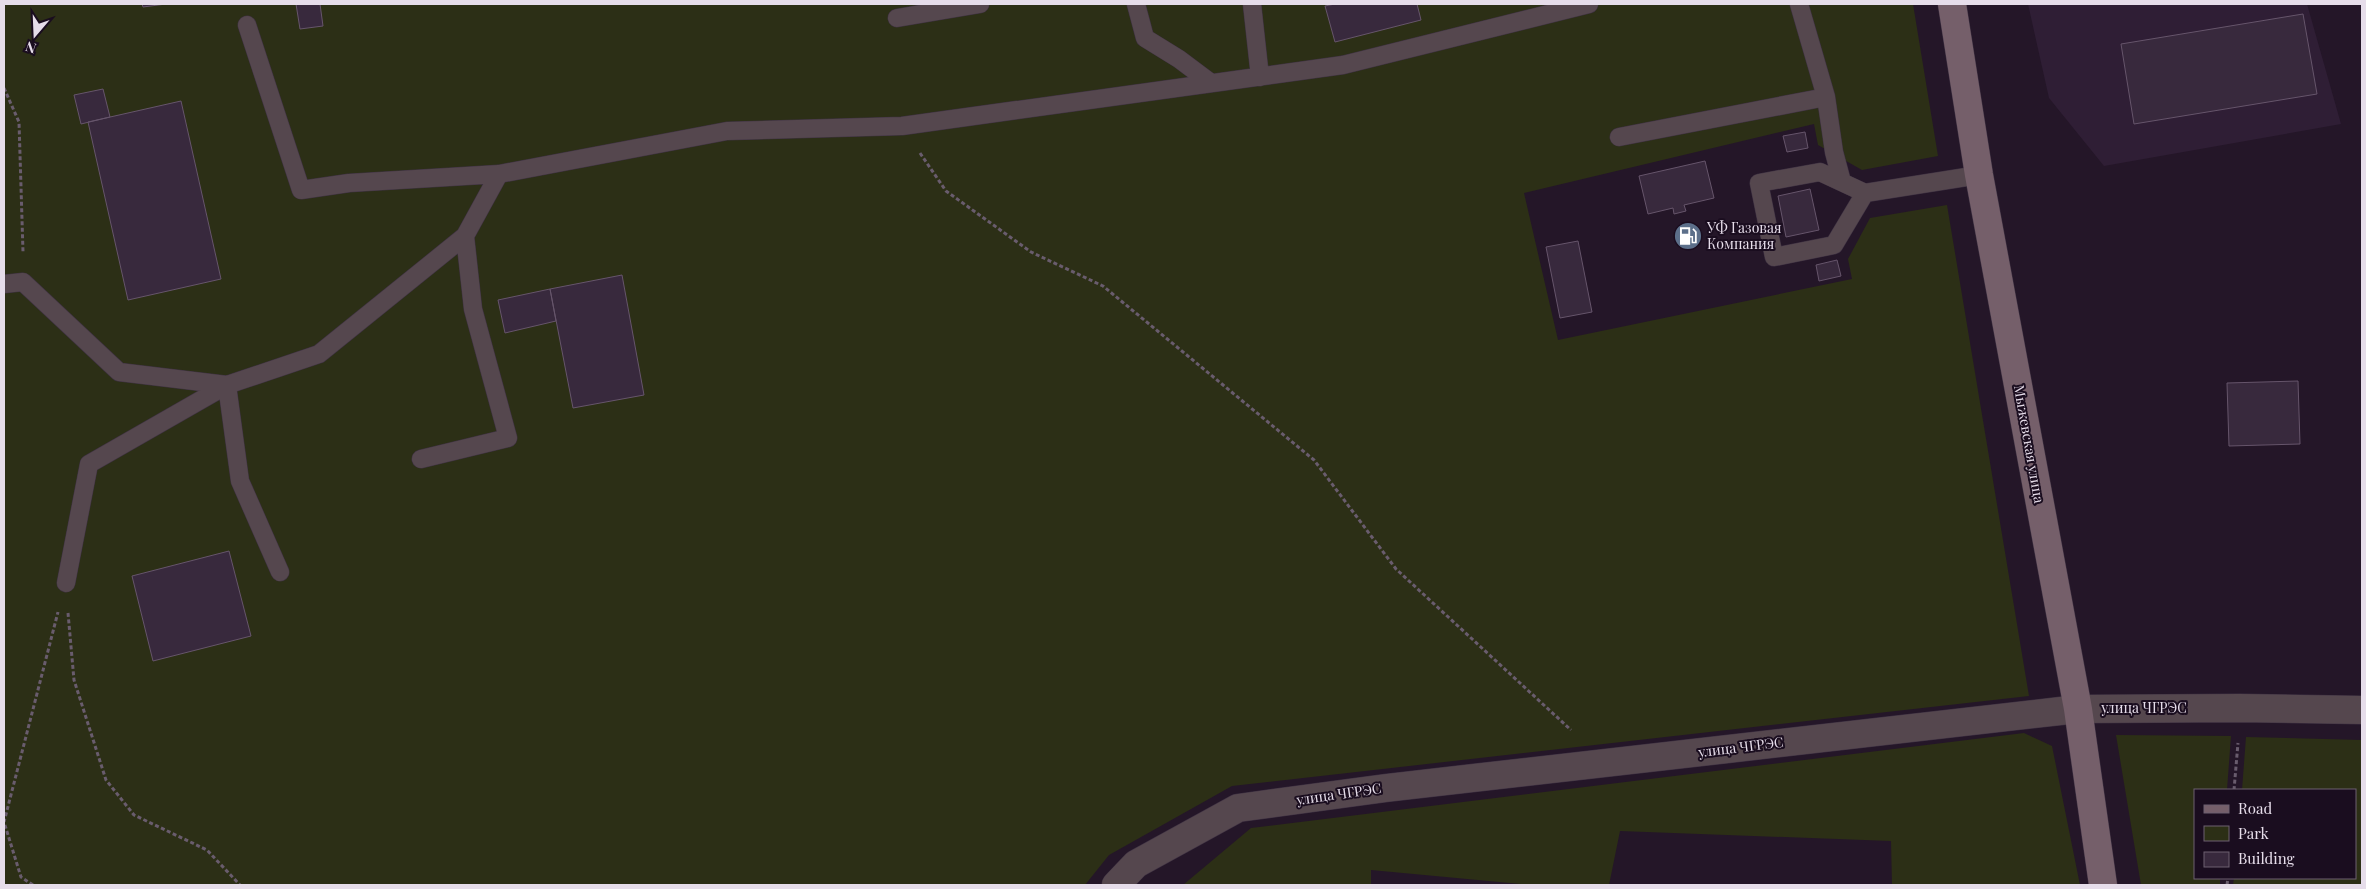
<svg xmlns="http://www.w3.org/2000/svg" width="2366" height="889" viewBox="0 0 2366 889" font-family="'Playfair Display',serif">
<rect width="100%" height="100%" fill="#241628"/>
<path fill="#2f1e35" d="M2028 4H2307L2341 124 2104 166 2049 98Z"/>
<path fill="#2c2f16" d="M4 4H1913L1938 156 1862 170 1818 145 1814 124 1524 193 1558 340 1852 279 1848 259 1870 218 1947 205 2029 696 1232 786 1109 855 1085 885H4Z
M2024 733 2052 746 2080 885H1892L1891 841 1620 831 1609 885H1530L1371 870V885H1183L1251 828Z
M2116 735 2231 736 2227 790H2195V878H2220V885H2141Z
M2246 737 2362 740V885H2233L2234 878H2355V790H2242Z"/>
<path fill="#38293d" stroke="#66556b" d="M142 4H166L143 7Z
M296 4H320L323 26 300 29Z
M1335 4H1417L1421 20 1335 42 1325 6Z
M2303 14 2317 94 2134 124 2121 44Z
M103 89 110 117 81 124 74 95Z
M181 101 221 279 128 300 88 122Z
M1805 132 1808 148 1787 152 1783 136Z
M1705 161 1714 198 1684 205 1686 211 1674 214 1673 208 1648 214 1639 176Z
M1810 189 1819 230 1786 237 1778 196Z
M1578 241 1592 312 1560 318 1546 247Z
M1837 260 1841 276 1819 281 1816 265Z
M622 275 644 395 573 408 550 289Z
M550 289 556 321 505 333 498 300Z
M2298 381 2300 444 2229 446 2227 383Z
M229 551 251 636 153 661 132 576Z"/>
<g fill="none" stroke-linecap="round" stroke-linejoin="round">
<defs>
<path id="lane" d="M1136 4 1145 38 1179 59 1211 83
M1252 4 1260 77
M1799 4 1826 97 1834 152 1842 182
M897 18 980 4
M247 25 301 190 349 183 499 174 727 131 902 126 1343 65 1589 4
M1619 137 1826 97
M1865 193 1820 172 1759 183 1774 257 1834 245 1865 193 1979 175
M4 284 23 282 119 372 227 385 89 464 66 583
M421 459 508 438 473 309 465 236 499 174
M280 572 240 481 227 385 319 354 465 236"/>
<path id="street" d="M1116 885 1136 864 1238 808 1386 788 2078 709 2240 708 2362 710"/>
<path id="secondary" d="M1952 4 1979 175 2078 709 2103 885"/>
</defs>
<use href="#lane" stroke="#3f3243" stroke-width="19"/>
<use href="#street" stroke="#3f3243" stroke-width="29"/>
<use href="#secondary" stroke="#3f3243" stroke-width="29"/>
<path stroke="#695c6d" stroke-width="3" stroke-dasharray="4 2.5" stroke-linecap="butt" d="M4 88 19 122 23 252
M920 153 946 191 1031 252 1103 286 1314 460 1396 569 1571 730
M68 613 74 680 106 780 134 815 207 850 240 885
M2234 790 2238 743
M33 885 21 877 4 822 58 612
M2227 885 2228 878"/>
<use href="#lane" stroke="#55474e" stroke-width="18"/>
<use href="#street" stroke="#55474e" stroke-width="28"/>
<use href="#secondary" stroke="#755f6a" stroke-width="28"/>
</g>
<defs>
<symbol id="fuel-disc" viewBox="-11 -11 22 22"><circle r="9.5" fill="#5c6f8a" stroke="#1a0d1f"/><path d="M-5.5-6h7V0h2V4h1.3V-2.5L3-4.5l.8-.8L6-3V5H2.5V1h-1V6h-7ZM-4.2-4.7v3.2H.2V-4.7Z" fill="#fff"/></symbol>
</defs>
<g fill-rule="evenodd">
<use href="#fuel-disc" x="1672" y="220" width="32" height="32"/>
</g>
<g text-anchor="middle" stroke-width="4" stroke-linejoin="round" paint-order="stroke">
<g font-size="14" fill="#e6ddea" stroke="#1a0d1f" text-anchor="start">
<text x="1707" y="233">УФ Газовая<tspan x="1707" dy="16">Компания</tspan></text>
</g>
<g font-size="14" fill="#e6ddea" stroke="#1a0d1f">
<text transform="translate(2029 444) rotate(80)" y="5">Мыжевская улица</text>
<text x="2144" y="713">улица ЧГРЭС</text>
<text transform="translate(1741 747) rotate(-7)" y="5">улица ЧГРЭС</text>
<text transform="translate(1339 794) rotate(-8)" y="5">улица ЧГРЭС</text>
</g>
</g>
<rect width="2366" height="889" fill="none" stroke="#e6ddea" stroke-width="10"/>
<rect x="2194" y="789" width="162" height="90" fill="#1a0d1f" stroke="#6c6070"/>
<rect x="2204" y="805" width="25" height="8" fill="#755f6a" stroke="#6c6070"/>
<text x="2238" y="814" font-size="15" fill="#e6ddea">Road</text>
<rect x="2204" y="826" width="25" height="15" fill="#2c2f16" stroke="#6c6070"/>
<text x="2238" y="839" font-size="15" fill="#e6ddea">Park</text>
<rect x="2204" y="852" width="25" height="15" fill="#38293d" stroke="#6c6070"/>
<text x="2238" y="864" font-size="15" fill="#e6ddea">Building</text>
<g transform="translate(35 35) rotate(199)" stroke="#1a0d1f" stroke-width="4" paint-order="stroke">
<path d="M0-4L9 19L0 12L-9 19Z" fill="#e6ddea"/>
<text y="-8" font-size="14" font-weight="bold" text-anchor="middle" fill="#e6ddea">N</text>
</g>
</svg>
